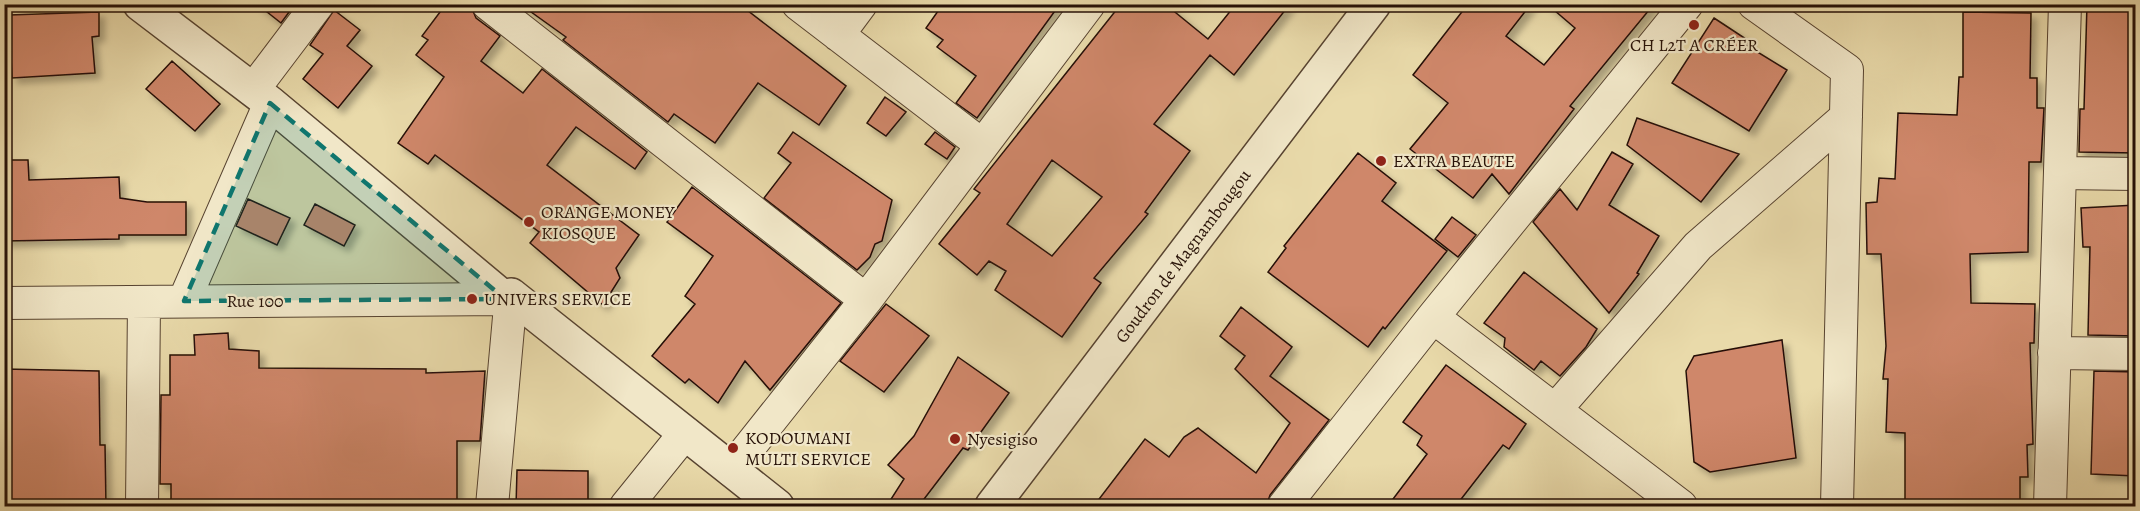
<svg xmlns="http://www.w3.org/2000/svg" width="2140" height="511" viewBox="0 0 2140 511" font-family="Alegreya,serif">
<defs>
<filter id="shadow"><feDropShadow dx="5.5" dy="5.5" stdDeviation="3" flood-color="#0004"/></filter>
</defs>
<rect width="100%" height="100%" fill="#e9daaa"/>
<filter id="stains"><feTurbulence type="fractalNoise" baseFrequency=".00333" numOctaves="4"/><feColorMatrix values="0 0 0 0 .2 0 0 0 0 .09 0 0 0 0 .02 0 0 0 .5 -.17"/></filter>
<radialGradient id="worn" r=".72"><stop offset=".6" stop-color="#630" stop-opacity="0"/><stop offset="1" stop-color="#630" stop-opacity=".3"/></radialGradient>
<path fill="#cf876b" stroke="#261107" stroke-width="1.5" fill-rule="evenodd" filter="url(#shadow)" d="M257 4H295L281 23Z
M446 4H470L476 18 500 36 481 61 523 93 542 69 647 152 635 169 576 127 547 165 639 235 616 268 620 278 603 305 530 243 539 232 435 155 428 164 398 143 444 77 416 55 428 40 422 36Z
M520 4H739L846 86 819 125 758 83 715 143 674 114 668 122 563 40 566 37Z
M943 4H1060L977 118 956 103 976 76 937 47 943 40 926 28Z
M1121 4H1165L1208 39 1236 4H1290L1234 75 1210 55 1154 124 1190 151 1145 212 1148 214 1094 278 1101 283 1062 337 995 290 1006 271 989 261 977 275 939 244 980 193 974 189ZM1052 160 1102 197 1052 256 1007 224Z
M1468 4H1531L1506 36 1544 65 1575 28 1547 4H1654L1570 106 1574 109 1509 194 1492 174 1473 198 1410 149 1448 103 1413 75Z
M2087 4 2136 5V153L2079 152 2080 109H2084Z
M334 10 360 30 347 46 372 66 338 108 303 79 323 54 310 45Z
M99 12V36L92 37 95 73 12 78 9 15Z
M1963 12 2031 13 2030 78H2037V108H2044L2041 162H2029L2028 252 1970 254 1971 303 2035 304 2034 343H2030L2033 444 2027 445 2028 477H2020V507H1905V433L1886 432 1888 379H1883L1886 346 1881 254H1867L1866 203 1877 202 1879 178 1895 179 1898 113 1957 115 1959 77H1963Z
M1714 18 1749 41 1746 45 1787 70 1749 131 1672 83Z
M172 61 220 104 195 131 146 89Z
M885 97 906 112 886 136 867 123Z
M1637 118 1739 154 1701 202 1627 145Z
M793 132 892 200 882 241 875 244 870 257 857 270 764 198 791 163 778 153Z
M935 132 955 147 947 159 925 144Z
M1612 152 1633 164 1609 205 1659 236 1637 273 1639 274 1609 313 1533 222 1560 189 1577 210Z
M1358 153 1396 183 1382 201 1447 251 1385 329 1383 327 1368 347 1268 272 1286 248 1284 246Z
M4 160H28L29 180 119 177 120 198 147 202H186V235H119V239L4 241Z
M692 187 841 303 770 390 745 361 718 403 689 379 685 383 652 356 695 304 685 296 713 256 667 222Z
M248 199 290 218 277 245 236 226Z
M315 204 355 225 344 246 304 225Z
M2136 205V336L2088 335 2090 247H2083L2081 208Z
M1452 217 1476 235 1458 257 1435 239Z
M1524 272 1597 329 1586 347 1560 376 1541 361 1534 370 1504 347 1505 338 1484 323Z
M886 304 929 336 884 392 840 361Z
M1241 307 1292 347 1270 376 1329 420 1270 495 1266 507H1093L1145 439 1169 457 1184 437 1198 428 1256 473 1290 423 1235 369 1245 356 1220 336Z
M228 333 229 349 259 351V368L426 369V373L485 371 480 441H457V507H171V484H160L161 395H170V355H195L194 335Z
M1782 340 1796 458 1710 472 1694 462 1686 371 1694 356Z
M958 357 1009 393 968 450 963 448 918 507H886L904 479 888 465 914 436Z
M1446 365 1526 424 1509 449 1503 445 1455 507H1387L1427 454 1417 445 1422 436 1403 422Z
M4 369 99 371 100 445H105L106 507H4Z
M2094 371 2136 372V476L2091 474Z
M517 470 588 471V507H516Z"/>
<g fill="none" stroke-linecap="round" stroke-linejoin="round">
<defs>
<path id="minor" d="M488 4 866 300
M798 4 982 145
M1754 4 1847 70 1837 506
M838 35 861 4
M253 90 318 4
M2060 173 2136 174
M184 301 270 103
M4 303 505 299
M1433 317 1681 506
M2054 353 2136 354
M1555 410 1698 246 1846 117
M731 470 866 300 1089 4
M142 506 144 302
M492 506 511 295
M626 506 685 433
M1284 506 1433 317 1687 4
M2050 506 2065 4"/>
<path id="tertiary" d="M140 4 270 103 505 299 511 295 777 506
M992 506 1374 4"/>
</defs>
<use href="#minor" stroke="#574330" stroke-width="34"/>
<use href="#tertiary" stroke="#574330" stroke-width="36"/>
<use href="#minor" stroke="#f1e7c8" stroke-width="32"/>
<use href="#tertiary" stroke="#f1e7c8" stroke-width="33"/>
</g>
<path fill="#0f766e" fill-opacity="0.2" stroke="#0f766e" stroke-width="4.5" stroke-dasharray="12 8" stroke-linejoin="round" d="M270 103 505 299 184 301Z"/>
<g fill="#8f2418" stroke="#f1e7c8" stroke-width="2">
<circle cx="1694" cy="25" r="6"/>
<circle cx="1381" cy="161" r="6"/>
<circle cx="529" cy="222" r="6"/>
<circle cx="472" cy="299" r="6"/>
<circle cx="955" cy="439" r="6"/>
<circle cx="733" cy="448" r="6"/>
</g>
<g text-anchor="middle" stroke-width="4.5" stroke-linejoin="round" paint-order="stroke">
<g font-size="18" fill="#261107" stroke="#f1e7c8" text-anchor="start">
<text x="1694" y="51" text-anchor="middle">CH L2T A CRÉER</text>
<text x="1393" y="167">EXTRA BEAUTE</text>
<text x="541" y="218">ORANGE MONEY<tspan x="541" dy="21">KIOSQUE</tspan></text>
<text x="484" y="305">UNIVERS SERVICE</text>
<text x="745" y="444">KODOUMANI<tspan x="745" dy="21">MULTI SERVICE</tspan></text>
<text x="967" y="445">Nyesigiso</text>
</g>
<g font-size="18" fill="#261107" stroke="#f1e7c8">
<text transform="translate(1183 256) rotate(-53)" y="6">Goudron de Magnambougou</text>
<text x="255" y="307">Rue 100</text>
</g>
</g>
<rect width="2140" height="511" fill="none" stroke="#e9daaa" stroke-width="24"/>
<rect x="6" y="6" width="2128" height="499" fill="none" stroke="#261107" stroke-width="3"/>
<rect x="12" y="12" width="2116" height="487" fill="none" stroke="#261107" stroke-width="1.5"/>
<rect width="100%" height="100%" filter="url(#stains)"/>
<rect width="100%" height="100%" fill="url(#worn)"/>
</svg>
